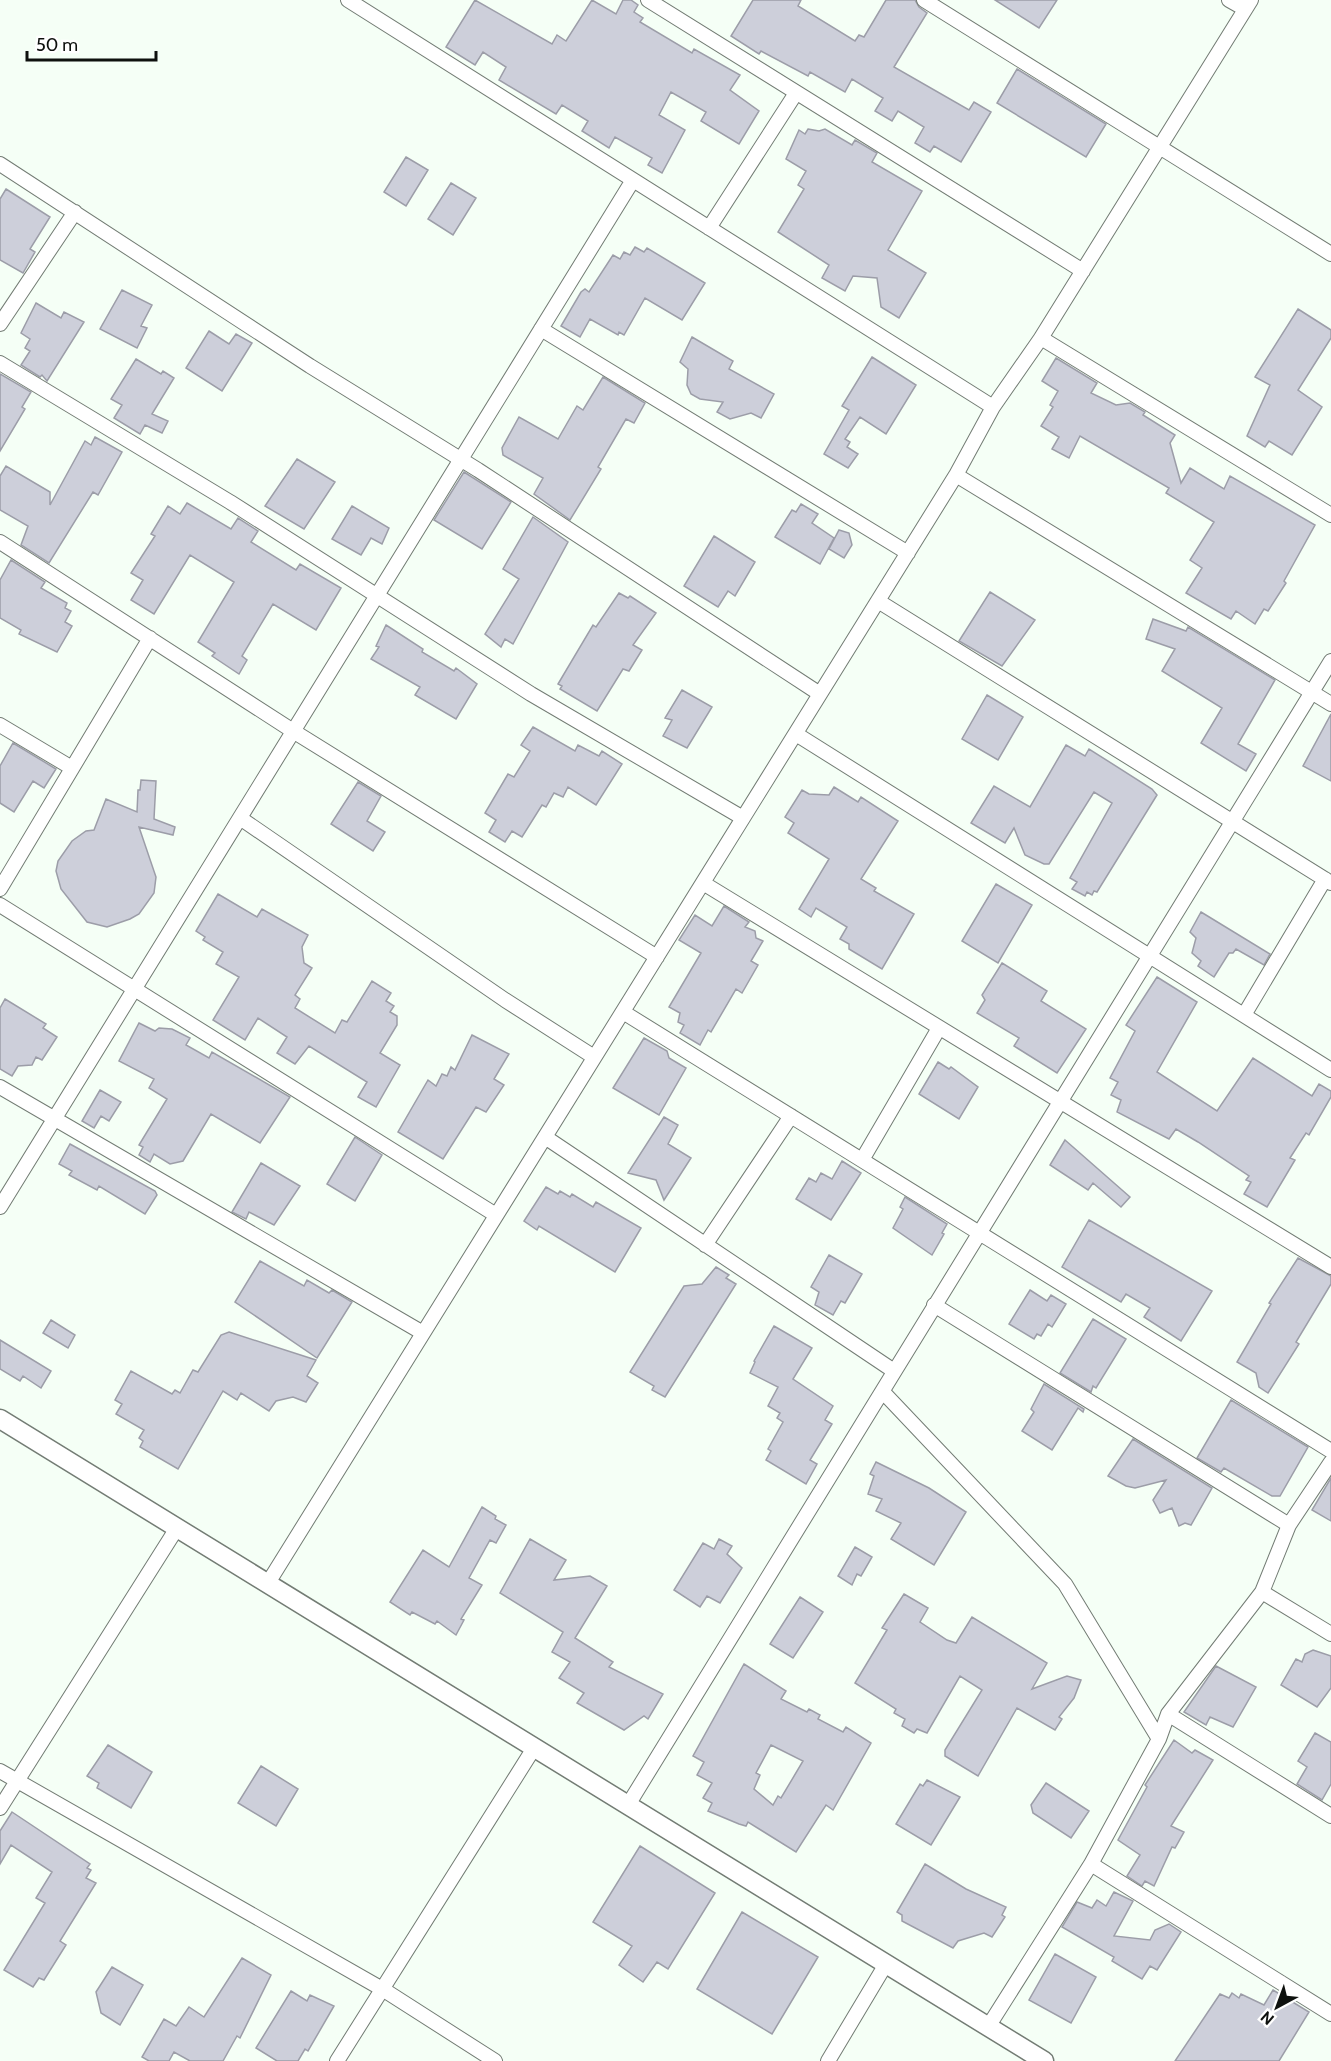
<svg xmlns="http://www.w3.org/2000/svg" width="1331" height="2061" viewBox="0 0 1331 2061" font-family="Cabin,sans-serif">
<rect width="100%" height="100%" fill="#f5fff6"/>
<path fill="#cdcfda" stroke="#9c9da8" stroke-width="1.5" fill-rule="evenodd" d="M475 0 552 44 557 35 566 41 592 0 616 14 623 0H631L638 5 634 12 643 18 640 22 692 53 694 49 740 75 730 90 759 111 739 144 701 121 706 112 671 92 659 115 685 130 662 173 648 165 652 158 615 137 609 148 582 131 588 121 562 105 556 114 499 80 506 67 483 52 475 65 446 47Z
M753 0H801L798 6 855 41 859 35 864 37 886 0H915L919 7 927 13 894 67 969 110 974 102 991 112 961 162 934 146 930 152 915 143 924 127 898 111 892 121 875 111 883 98 852 79 845 92 810 72 808 76 761 51 759 54 731 36Z
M995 0H1057L1039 28Z
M1017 69 1106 124 1086 157 997 103Z
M808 129 819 131 825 129 852 145 855 140 877 153 872 162 922 191 888 250 926 273 899 318 881 307 877 278 853 276 845 291 822 278 829 265 778 232 804 189 798 185 806 171 786 159 799 130 805 134Z
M406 157 428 170 406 206 384 192Z
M451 183 476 198 453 235 428 219Z
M6 189 50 217 30 249 35 252 23 273 0 260V199Z
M635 247 644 252 647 248 705 283 682 320 645 298 624 335 619 332 618 335 590 319 580 337 561 326 581 292 585 289 589 292 613 255 620 259 624 252 630 255Z
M122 290 152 305 141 326 147 328 137 348 100 329Z
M36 303 61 318 64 312 84 322 47 381 42 375 40 377 21 365 30 351 25 348 30 339 21 333Z
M1298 309 1331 330V338L1298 390 1322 407 1292 455 1269 441 1265 447 1247 436 1270 385 1255 377Z
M209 331 229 344 236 334 252 343 222 391 186 368Z
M692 337 733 361 729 369 774 394 761 418 751 413 730 419 717 412 723 402 700 399 691 394 687 385 688 369 680 362Z
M872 357 916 385 886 434 860 417 845 439 850 442 847 447 858 454 848 468 824 454 849 410 842 406Z
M1056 358 1097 383 1091 393 1116 405 1130 403 1145 412 1143 415 1175 435 1170 443 1181 483 1190 468 1224 489 1230 476 1315 525 1284 581 1286 583 1268 611 1264 609 1255 624 1236 611 1231 619 1186 593 1202 568 1190 560 1214 522 1166 493 1169 488 1080 436 1069 458 1052 449 1059 437 1041 426 1053 407 1050 405 1058 391 1042 381Z
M136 359 161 374 163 371 174 378 152 414 168 421 162 433 145 425 140 434 114 418 122 405 111 399Z
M0 374 31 392 22 407 25 409 0 451Z
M603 377 645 403 634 423 626 419 598 467 601 469 570 520 534 494 543 478 503 455 502 448 519 417 558 439 577 406 583 410Z
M95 437 122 452 98 495 93 492 49 563 21 545 28 526 0 510V476L6 466 50 492V505L85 441 91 445Z
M297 459 335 482 304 529 265 506Z
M464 472 511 502 482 549 434 520Z
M187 503 231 529 238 518 258 531 251 542 296 570 300 564 341 588 316 630 273 604 242 656 247 660 239 674 212 656 215 653 198 642 234 582 190 555 154 614 131 600 143 580 131 573 155 536 151 534 168 506 180 514Z
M801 504 818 514 812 523 834 538 820 564 775 537 792 510 796 512Z
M352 506 389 528 382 544 371 538 361 555 332 539Z
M533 517 568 542 513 644 505 639 501 647 485 634 519 579 503 569Z
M839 530 849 533 852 545 844 558 829 549Z
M714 536 755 562 735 596 728 591 718 607 684 586Z
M11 560 45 582 41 588 67 603 65 608 71 611 65 622 72 626 57 652 19 634 21 630 0 618V580Z
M990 592 1035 620 1002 666 959 641Z
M619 593 628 598 630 596 656 613 633 645 642 650 629 671 623 669 597 711 560 689 562 686 558 684 593 625 596 627Z
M1153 619 1186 631 1188 627 1275 680 1238 744 1256 754 1246 771 1201 743 1222 708 1162 671 1175 649 1146 639Z
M386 625 423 649 422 652 454 671 456 668 477 684 456 719 415 695 420 687 371 659 379 647 376 646Z
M682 690 712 707 687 748 663 736 672 720 665 718Z
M987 695 1023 717 998 760 962 739Z
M1331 714V781L1303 766Z
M533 727 575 751 578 745 599 756 602 751 622 764 596 805 568 787 563 797 554 793 546 807 542 805 522 837 512 831 505 842 489 832 496 820 485 813 508 774 514 777 530 751 521 745Z
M13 743 56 769 44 788 33 781 14 812 0 803V766Z
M1066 745 1085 756 1089 749 1152 789 1157 795 1097 892 1094 891 1092 895 1087 892 1085 896 1072 889 1077 882 1070 878 1112 803 1094 792 1049 864H1044L1025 855 1014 828 1005 843 971 823 994 786 1030 807Z
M141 780 156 781 154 819 175 827 173 835 139 827 156 877 154 893 139 914 130 919 107 927 87 922 61 889 56 871 58 861 72 841 86 831 94 830 106 799 137 812 138 790H140Z
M358 782 381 796 367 821 385 832 373 851 331 824Z
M834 787 858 802 861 797 898 821 861 879 876 888 874 891 914 914 882 969 849 949V944L840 939 847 927 816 908 811 917 799 909 829 859 788 833 794 823 785 817 802 790 809 794 829 795Z
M996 884 1032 905 998 963 962 941Z
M218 894 257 917 262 909 308 935 302 947 304 963 312 968 295 995 300 999 295 1008 335 1033 342 1020 347 1022 372 981 391 993 386 1001 394 1006 390 1012 397 1016V1025L380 1053 400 1065 376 1107 358 1097 367 1082 309 1046 295 1064 277 1053 287 1037 258 1018 245 1040 213 1020 239 977 216 964 223 952 203 940 205 937 196 931Z
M724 906 749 922 745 927 755 931 756 938 763 941 751 961 758 965 742 993 736 989 711 1032 708 1030 700 1045 680 1033 684 1025 678 1022 680 1013 669 1007 701 953 679 940 695 915 712 926Z
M1201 912 1270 954 1264 965 1236 949 1233 953H1229L1214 977 1198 966 1201 961 1192 953 1196 938 1190 932Z
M1002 963 1047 991 1041 1001 1086 1029 1057 1073 1014 1046 1019 1038 977 1013 985 1000 982 995Z
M1157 977 1197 1002 1157 1072 1217 1111 1253 1058 1312 1096 1319 1084 1331 1091V1097L1309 1135 1306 1133 1290 1158 1295 1160 1267 1207 1244 1194 1251 1182 1246 1180 1249 1176 1198 1142 1176 1129 1169 1139 1117 1112 1121 1100 1111 1095 1118 1082 1110 1078 1135 1031 1126 1025Z
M5 999 46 1024 43 1028 57 1037 42 1060 36 1057 32 1065 18 1066 12 1076 0 1069V1008Z
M139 1023 155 1031 159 1028 172 1029 190 1038 186 1045 209 1058 212 1052 290 1097 260 1143 211 1114 183 1161 170 1164 154 1154 150 1162 139 1155 143 1147 139 1145 167 1099 149 1088 154 1079 119 1061Z
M472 1035 509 1054 494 1079 504 1085 486 1112 476 1107 443 1159 398 1132 428 1080 436 1086 442 1074 447 1076 451 1067 455 1070Z
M644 1038 667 1051 669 1058 686 1068 659 1115 613 1088Z
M938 1062 949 1069 951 1067 978 1087 959 1119 919 1094Z
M100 1090 121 1102 109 1121 101 1116 94 1128 82 1121Z
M664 1117 678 1125 668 1144 691 1158 664 1200 656 1180 628 1173Z
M355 1137 382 1155 355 1201 327 1184Z
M1065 1140 1130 1197 1121 1207 1093 1183 1088 1190 1050 1165Z
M70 1144 155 1191 157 1195 145 1214 99 1186 97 1190 69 1175 72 1171 59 1164Z
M842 1161 861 1173 831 1220 796 1199 809 1178 816 1182 821 1173 832 1179Z
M261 1163 300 1186 274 1225 249 1212 246 1219 232 1212Z
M546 1187 558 1194 560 1191 570 1197 572 1194 593 1207 596 1202 641 1228 615 1272 539 1226 537 1230 524 1221Z
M905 1197 947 1224 942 1233 944 1234 932 1255 893 1228 903 1209 900 1207Z
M1089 1220 1212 1291 1181 1341 1144 1317 1150 1308 1126 1294 1121 1302 1062 1267Z
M829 1255 862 1274 845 1303 841 1301 833 1315 815 1305 819 1292 811 1287Z
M1298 1258 1331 1276V1284L1296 1342 1299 1344 1268 1393 1259 1387 1256 1373 1237 1362 1271 1304 1269 1303Z
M260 1261 304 1286 307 1280 329 1293 332 1290 352 1302 317 1358 235 1302Z
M716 1267 729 1275 726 1278 736 1284 665 1397 652 1390 654 1386 630 1372 684 1286 702 1284Z
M1030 1290 1047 1301 1051 1295 1066 1304 1052 1327 1048 1324 1041 1336 1037 1334 1034 1339 1009 1324Z
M1093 1319 1126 1339 1096 1388 1093 1386 1091 1392 1060 1373Z
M51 1320 75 1335 68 1348 43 1333Z
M774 1326 812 1348 793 1379 833 1406 825 1420 832 1424 810 1460 817 1464 806 1484 766 1460 771 1451 768 1449 783 1422 777 1418 780 1413 768 1406 778 1387 750 1373 755 1362 754 1361Z
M229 1332 316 1360 307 1376 318 1383 306 1402 293 1397 276 1401 269 1411 241 1393 237 1400 223 1391 178 1469 140 1447 143 1441 139 1438 144 1430 116 1414 122 1404 115 1400 131 1371 172 1394 175 1390 180 1393 193 1370 198 1372 221 1335Z
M0 1340 51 1371 41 1388 23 1376 20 1381 0 1369Z
M1044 1384 1084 1409 1083 1412 1078 1408 1052 1450 1022 1431 1034 1412 1031 1409Z
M1231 1400 1308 1447 1280 1496H1272L1224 1468 1221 1472 1197 1458Z
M1133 1439 1212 1488 1191 1525 1185 1523 1179 1526 1172 1508 1160 1513 1153 1500 1166 1480 1135 1488 1126 1486 1108 1476Z
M876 1462 929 1488 966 1512 934 1565 891 1539 901 1523 876 1511 882 1499 868 1494 874 1476 870 1474Z
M1331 1478V1521L1312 1510Z
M482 1507 496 1516 495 1519 506 1525 496 1543 490 1540 469 1578 482 1585 461 1619 464 1620 456 1635 437 1621 435 1624 412 1612 410 1615 390 1602 423 1550 449 1567Z
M530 1539 566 1560 554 1580 590 1576 607 1586 575 1638 613 1662 609 1667 663 1694 648 1719 644 1716 624 1730 577 1703 584 1693 559 1678 570 1662 552 1652 563 1632 500 1593Z
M719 1539 732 1546 727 1554 742 1568 720 1603 707 1596 700 1607 674 1590 703 1543 714 1549Z
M855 1547 872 1557 861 1576 857 1574 852 1585 838 1576Z
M904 1594 928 1608 920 1622 947 1640 956 1643 972 1617 1047 1663 1032 1689 1067 1676 1081 1680 1074 1698 1059 1717 1062 1719 1055 1730 1017 1708 978 1776 945 1756V1750L982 1690 960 1676 927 1733 917 1729 914 1733 902 1726 905 1719 894 1713 896 1709 855 1683 887 1630 882 1628Z
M800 1597 823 1612 793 1658 770 1644Z
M1313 1650 1331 1656V1688L1317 1707 1281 1685 1296 1659 1302 1662 1305 1654Z
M744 1664 786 1691 781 1699 807 1712 809 1709 820 1715 818 1719 843 1732 846 1727 871 1743 833 1810 826 1805 796 1852 748 1822 746 1826 739 1824 708 1811 712 1803 703 1798 712 1783 697 1775 704 1762 693 1756ZM771 1745 803 1761 781 1798 778 1796 773 1805 754 1789 760 1775 756 1773Z
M1216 1666 1256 1687 1233 1727 1210 1717 1206 1725 1184 1712Z
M1315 1733 1331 1742V1784L1322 1800 1297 1784 1307 1767 1298 1761Z
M1174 1740 1192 1753 1195 1750 1213 1760 1171 1826 1184 1832 1175 1848 1172 1847 1154 1886 1145 1881 1142 1886 1127 1876 1140 1855 1118 1840 1147 1787 1145 1785Z
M108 1745 152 1772 131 1808 97 1788 99 1783 87 1776Z
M261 1766 298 1789 276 1826 238 1803Z
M927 1780 960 1797 931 1845 896 1824 920 1784 923 1786Z
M1046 1783 1089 1811 1071 1838 1033 1813 1031 1805Z
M12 1812 90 1864 87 1868 91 1870 86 1878 96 1883 60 1941 66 1945 44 1980 39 1978 33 1987 4 1970 45 1903 36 1898 52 1872 11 1845 0 1864V1831Z
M640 1846 715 1893 668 1969 657 1962 643 1982 619 1965 632 1946 593 1922Z
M925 1864 966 1889 1006 1907 1002 1915 1005 1917 992 1937 984 1933 958 1941 953 1948 902 1921V1915L897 1912Z
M1114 1892 1133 1901 1114 1936 1150 1940 1155 1930 1169 1924 1181 1932 1157 1970 1150 1966 1142 1979 1112 1961 1114 1957 1062 1927 1077 1902 1092 1908 1097 1900 1106 1906Z
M742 1912 818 1957 772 2034 697 1989Z
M1055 1954 1096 1977 1071 2023 1029 2000Z
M242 1958 271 1975 240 2038 237 2036 223 2061H190L174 2052 169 2061H149L142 2057 164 2019 176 2026 189 2007 204 2017Z
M112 1967 143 1985 120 2025 101 2013 96 1992Z
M1273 1990 1309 2012 1279 2061H1175L1220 1994 1229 1998 1232 1993 1239 1998 1241 1994 1264 2005Z
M291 1991 307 2001 310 1995 334 2006 308 2051 305 2049 298 2061H277L256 2048Z"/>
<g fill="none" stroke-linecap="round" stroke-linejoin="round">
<defs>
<path id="minor" d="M348 0 993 407
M648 0 1083 271
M924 0 1331 254
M1229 0 1245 9
M0 164 310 366 478 470 820 694
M709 228 796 93
M0 324 75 212
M541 329 908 553
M1041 338 1331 515
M0 363 230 502 531 694 743 818
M956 475 1331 704
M0 542 293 731 657 957
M878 601 1331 883
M0 725 72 768
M796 734 1331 1070
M240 818 505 1000 594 1057
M703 883 1331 1267
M0 889 150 638
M0 905 496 1215
M623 1012 1331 1451
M1244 1015 1325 879
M0 1087 423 1333
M545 1137 894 1371
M862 1160 939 1028
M0 1207 633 180
M705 1245 791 1116
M934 1305 1289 1525
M883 1392 1065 1584 1159 1739
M268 1583 956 475 993 407 1041 338 1251 0
M1262 1592 1331 1634
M1168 1714 1331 1816
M0 1771 384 1990 495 2061
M628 1805 1331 661
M0 1808 177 1528
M1091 1864 1331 2014
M988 2027 1091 1864 1159 1739 1168 1714 1262 1592 1289 1525 1331 1462
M337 2061 534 1748
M828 2061 886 1964"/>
<path id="tertiary" d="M0 1419 1044 2061"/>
</defs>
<use href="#minor" stroke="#737c74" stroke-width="16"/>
<use href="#tertiary" stroke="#737c74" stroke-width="21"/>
<use href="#minor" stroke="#fff" stroke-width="14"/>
<use href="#tertiary" stroke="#fff" stroke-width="18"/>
</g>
<g transform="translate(1277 2007) rotate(221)" stroke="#ffffff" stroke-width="4.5" paint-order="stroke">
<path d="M0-4.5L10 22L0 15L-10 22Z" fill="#0e110e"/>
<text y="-9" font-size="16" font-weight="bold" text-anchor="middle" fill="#0e110e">N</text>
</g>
<path d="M27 51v9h129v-9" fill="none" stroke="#0e110e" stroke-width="3"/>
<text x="36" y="51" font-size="18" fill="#0e110e" stroke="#ffffff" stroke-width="4.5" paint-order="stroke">50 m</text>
</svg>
